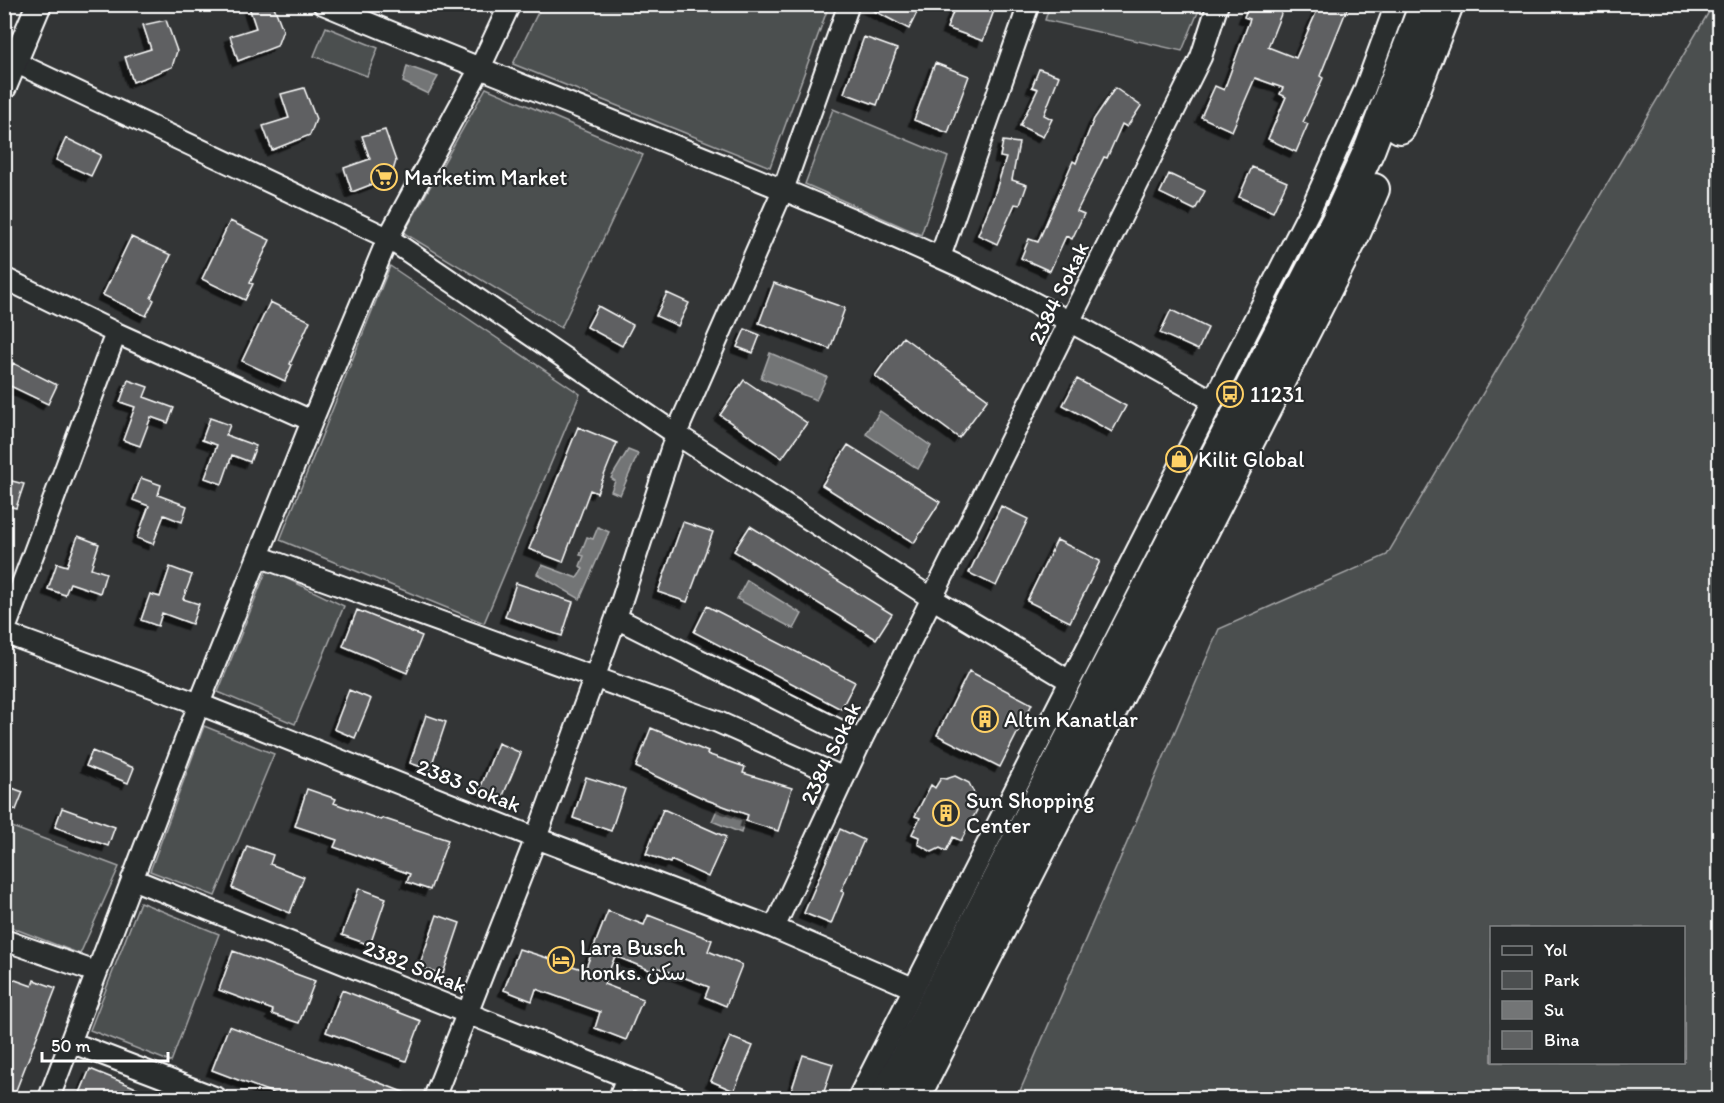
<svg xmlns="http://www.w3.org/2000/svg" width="1724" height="1103" viewBox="0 0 1724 1103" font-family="Itim,'Playpen Sans Arabic',sans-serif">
<defs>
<filter id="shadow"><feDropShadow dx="-5.5" dy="5.5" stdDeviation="0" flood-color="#0009"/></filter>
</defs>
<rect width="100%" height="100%" fill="#333536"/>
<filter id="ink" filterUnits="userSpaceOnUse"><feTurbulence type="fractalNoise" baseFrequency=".0167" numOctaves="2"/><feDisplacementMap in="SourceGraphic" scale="12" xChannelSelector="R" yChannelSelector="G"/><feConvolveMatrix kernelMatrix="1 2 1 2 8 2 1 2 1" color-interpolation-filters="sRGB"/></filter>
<g filter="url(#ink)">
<path fill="#4c4f50" stroke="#a6a7a8" stroke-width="1.5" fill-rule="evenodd" d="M542 4H829V5L770 167 513 64Z
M1050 5V4L1201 5 1182 51 1045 20Z
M1713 5H1720L1719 1098H1017L1219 629 1387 555ZM1492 928H1684V1062H1492Z
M326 27 378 48 367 76 314 56Z
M486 88 643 155 561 328 404 233Z
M833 109 948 157 921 235 805 184Z
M390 266 580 394 484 623 280 540Z
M267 569 344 606 295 724 218 692Z
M204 726 274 754 215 896 150 871Z
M4 824 119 867 80 954 5 925Z
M140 902 219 934 171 1062 90 1030Z"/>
<path fill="#737576" stroke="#abacad" stroke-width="1.5" d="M407 66 438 77 428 94 403 82Z
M770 353 827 377 816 400 761 378Z
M880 411 931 446 918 469 866 434Z
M628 450 638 454 620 495 611 491 615 481 611 478Z
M598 527 609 532 580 599 537 574 542 565 577 578 583 569 580 566 584 556 580 555 587 537 593 539Z
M747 580 802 614 794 629 737 599Z
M717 810 744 821 741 833 712 821Z"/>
<path fill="#5f6162" stroke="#fff" stroke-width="1.5" filter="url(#shadow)" d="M248 4H273L283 30 277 46 238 61 230 36 256 28Z
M861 4H921L909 29Z
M956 4H985L995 8 983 41 947 28Z
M1249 4H1285L1268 47 1296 58 1320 4H1349L1320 76 1323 78 1303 122 1308 124 1296 152 1268 139 1286 97 1280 94 1283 88 1255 78 1232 131 1201 117 1215 86 1224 90 1250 19 1244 17Z
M166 20 177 51 172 67 133 82 125 57 151 49 143 25Z
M864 37 897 49 877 105 844 93Z
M935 63 969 76 948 133 914 120Z
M1039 69 1059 76 1044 115 1052 119 1043 137 1020 126 1038 89 1032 87Z
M304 88 316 119 310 135 272 150 263 126 289 118 281 94Z
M1115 88 1141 106 1127 127 1122 124 1107 158 1104 157 1077 211 1084 214 1072 239 1066 236 1050 271 1021 258 1029 239 1038 242 1073 161 1076 163 1094 119Z
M385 130 396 161 391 177 352 192 344 168 370 159 362 136Z
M66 138 101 155 91 176 56 160Z
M1003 141 1019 143 1012 180 1027 185 1020 205 1015 204 997 244 978 235 994 196 1006 158 1000 157Z
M1252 167 1287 182 1273 212 1239 197Z
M1169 174 1205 191 1195 210 1160 193Z
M230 221 270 240 250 283 253 284 245 300 202 279Z
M131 237 171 255 151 298 154 300 146 316 103 295Z
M774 283 845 308 830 349 759 323Z
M667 293 689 303 678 326 656 316Z
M270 302 310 321 290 364 292 365 285 381 242 361Z
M598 306 633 325 622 346 587 327Z
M1171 310 1208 328 1198 350 1160 333Z
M745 329 760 335 753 353 737 347Z
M903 337 988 399 959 438 875 376Z
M13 363 57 385 48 404 4 383Z
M1077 379 1126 406 1112 432 1063 405Z
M128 380 148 387 144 397 174 408 168 423 151 417 140 446 123 440 135 407 120 402Z
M744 380 807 423 782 458 720 415Z
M210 418 230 425 226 435 256 446 250 462 232 455 222 484 205 478 217 445 202 440Z
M578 427 617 443 597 493 590 490 563 562 529 549Z
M848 445 940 502 914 543 822 485Z
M141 478 161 485 158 495 187 506 182 522 164 515 153 544 137 538 149 506 133 500Z
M4 479 24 484 16 508 4 505Z
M1001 506 1028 519 996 586 969 573Z
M683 522 713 532 687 602 658 592Z
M750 526 892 614 876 639 734 551Z
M78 536 99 544 91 568 106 573 100 593 70 583 65 595 48 589 57 563 67 566Z
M1057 540 1100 561 1070 622 1027 601Z
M170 567 192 575 183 599 199 604 192 624 162 613 158 626 141 620 150 594 160 597Z
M516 583 573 602 562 636 505 617Z
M707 606 855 682 841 709 694 632Z
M357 610 422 636 407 673 343 646Z
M969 671 1032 704 1000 767 937 735Z
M349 690 371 699 355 738 334 729Z
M426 715 446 722 430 770 410 763Z
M651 728 708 752 707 754 745 767 743 773 792 788 778 831 746 821 748 815 707 800 636 767Z
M498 743 521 753 502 798 480 789Z
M92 751 134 768 128 783 86 766Z
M955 776 969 783 975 795 969 806 977 810 961 841 953 837 946 851 940 848 932 852 918 844 919 837 912 834 920 818 915 816 931 785 935 788 941 778 946 779Z
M586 777 625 789 611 831 573 818Z
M4 785 23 792 16 810 4 805Z
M307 789 336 799 334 803 381 820 382 818 448 840 430 890 407 882 410 874 334 847 337 840 295 826Z
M62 808 115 827 108 846 55 827Z
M663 809 726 837 708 877 671 860 670 863 646 854Z
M840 829 864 840 841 891 844 892 831 924 804 913Z
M247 846 273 855 270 864 304 877 290 913 232 888Z
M359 888 386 898 370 945 342 935Z
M608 911 644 925 648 915 712 940 708 951 742 965 726 1006 705 997 709 987 654 966 652 971 615 956 604 984 643 999 626 1040 595 1028 600 1012 536 989 532 1001 504 990 519 949 585 970Z
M437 915 460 923 443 974 419 967Z
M233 951 315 981 299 1023 272 1014 273 1010 219 990Z
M4 976 32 986 34 980 56 988 13 1098H4Z
M342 990 421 1021 406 1061 326 1032Z
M229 1026 322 1060 418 1098H286L212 1070Z
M730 1037 753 1046 734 1091 711 1081Z
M803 1055 833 1064 822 1098H789Z
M90 1069 161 1098H78Z"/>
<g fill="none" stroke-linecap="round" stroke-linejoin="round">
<defs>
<path id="minor" d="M323 4C528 90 737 166 939 257 1033 299 1122 350 1212 400
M4 57 388 238 676 434 933 599 1070 681
M940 257 1029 4
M4 278 116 333 312 421
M258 556 718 722 844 778
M616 618 861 741
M4 632 116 333
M4 633 199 704 536 838 774 928 913 988
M132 879 679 1098
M774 928 861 741 1201 57 1218 4
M4 940 96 972
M70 1042 217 1098
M49 1098 199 704 312 421 388 238 479 70 510 4
M434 1098 536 838 616 618 676 434 783 190 849 4
M619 1098 626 1079
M858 1098 1314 202 1364 91 1396 4"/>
<path id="tertiary" d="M4 87 39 4"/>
<path id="primary" d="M1400 128 1448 4
M885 1098 1337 220 1370 148 1425 4
M914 1098 1355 233 1374 189"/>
</defs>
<use href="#minor" stroke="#fff" stroke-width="24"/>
<use href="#tertiary" stroke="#fff" stroke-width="28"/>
<use href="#primary" stroke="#fff" stroke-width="34"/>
<use href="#minor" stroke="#2a2d2e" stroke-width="20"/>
<use href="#tertiary" stroke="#2a2d2e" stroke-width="24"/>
<use href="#primary" stroke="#2a2d2e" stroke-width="30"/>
</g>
</g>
<defs>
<symbol id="supermarket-ring" viewBox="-11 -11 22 22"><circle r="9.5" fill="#2a2d2e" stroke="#ffd166" stroke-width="1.5"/><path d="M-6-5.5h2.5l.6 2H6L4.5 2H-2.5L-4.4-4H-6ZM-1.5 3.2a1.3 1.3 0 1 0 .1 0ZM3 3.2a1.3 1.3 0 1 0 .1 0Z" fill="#ffd166"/></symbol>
<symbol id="bus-ring" viewBox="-11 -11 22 22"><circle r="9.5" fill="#2a2d2e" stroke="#ffd166" stroke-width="1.5"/><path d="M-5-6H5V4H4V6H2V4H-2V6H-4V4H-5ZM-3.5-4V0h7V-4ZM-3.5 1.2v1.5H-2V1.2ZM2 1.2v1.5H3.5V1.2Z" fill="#ffd166"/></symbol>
<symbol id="shop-ring" viewBox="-11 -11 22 22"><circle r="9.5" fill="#2a2d2e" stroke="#ffd166" stroke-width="1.5"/><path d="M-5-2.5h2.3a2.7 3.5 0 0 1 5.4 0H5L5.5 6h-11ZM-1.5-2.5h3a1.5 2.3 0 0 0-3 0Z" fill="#ffd166"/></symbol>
<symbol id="building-ring" viewBox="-11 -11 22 22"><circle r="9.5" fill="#2a2d2e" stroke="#ffd166" stroke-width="1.5"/><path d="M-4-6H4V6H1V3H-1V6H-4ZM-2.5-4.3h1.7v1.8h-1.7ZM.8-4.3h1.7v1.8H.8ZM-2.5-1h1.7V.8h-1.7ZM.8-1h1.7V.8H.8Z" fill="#ffd166"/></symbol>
<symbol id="hotel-ring" viewBox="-11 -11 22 22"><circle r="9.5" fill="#2a2d2e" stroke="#ffd166" stroke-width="1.5"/><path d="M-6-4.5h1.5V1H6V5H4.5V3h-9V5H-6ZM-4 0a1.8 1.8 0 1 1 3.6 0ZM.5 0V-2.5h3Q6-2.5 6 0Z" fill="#ffd166"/></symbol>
</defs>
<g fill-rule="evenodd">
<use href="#supermarket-ring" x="369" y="162" width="30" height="30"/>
<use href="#bus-ring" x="1215" y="379" width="30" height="30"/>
<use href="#shop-ring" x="1164" y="444" width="30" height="30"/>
<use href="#building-ring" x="970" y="704" width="30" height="30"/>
<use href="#building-ring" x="931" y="798" width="30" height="30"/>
<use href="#hotel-ring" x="546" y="945" width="30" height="30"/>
</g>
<g text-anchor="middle" stroke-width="4.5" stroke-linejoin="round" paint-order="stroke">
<g font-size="22" fill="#fff" stroke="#2a2d2e" text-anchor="start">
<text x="404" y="185">Marketim Market</text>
<text x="1250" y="402">11231</text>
<text x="1198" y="467">Kilit Global</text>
<text x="1004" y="727">Altın Kanatlar</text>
<text x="966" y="808">Sun Shopping<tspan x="966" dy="25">Center</tspan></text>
<text x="580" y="955">Lara Busch<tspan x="580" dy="25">honks. سكن</tspan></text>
</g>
<g font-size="22" fill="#fff" stroke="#2a2d2e">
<text transform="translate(1058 293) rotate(-64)" y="8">2384 Sokak</text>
<text transform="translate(830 753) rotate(-64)" y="8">2384 Sokak</text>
<text transform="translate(469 785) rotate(22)" y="8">2383 Sokak</text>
<text transform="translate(415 966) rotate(22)" y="8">2382 Sokak</text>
</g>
</g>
<rect width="1724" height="1103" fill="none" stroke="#2a2d2e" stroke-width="24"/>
<rect x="12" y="12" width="1700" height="1079" fill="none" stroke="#fff" stroke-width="2" filter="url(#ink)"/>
<rect x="1490" y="926" width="195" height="138" fill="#2a2d2e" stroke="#7f8182" stroke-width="1.5"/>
<rect x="1502" y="946" width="30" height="9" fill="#2a2d2e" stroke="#7f8182" stroke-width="1.5"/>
<text x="1544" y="956" font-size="18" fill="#ffffff">Yol</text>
<rect x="1502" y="971" width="30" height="18" fill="#4c4f50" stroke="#7f8182" stroke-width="1.5"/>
<text x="1544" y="986" font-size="18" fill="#ffffff">Park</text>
<rect x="1502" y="1001" width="30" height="18" fill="#737576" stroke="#7f8182" stroke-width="1.5"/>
<text x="1544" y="1016" font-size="18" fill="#ffffff">Su</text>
<rect x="1502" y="1031" width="30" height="18" fill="#5f6162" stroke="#7f8182" stroke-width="1.5"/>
<text x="1544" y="1046" font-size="18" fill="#ffffff">Bina</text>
<path d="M42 1052v9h126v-9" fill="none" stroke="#ffffff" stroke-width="3"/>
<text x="51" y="1052" font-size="18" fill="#ffffff" stroke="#2a2d2e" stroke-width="4.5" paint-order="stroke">50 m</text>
</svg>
